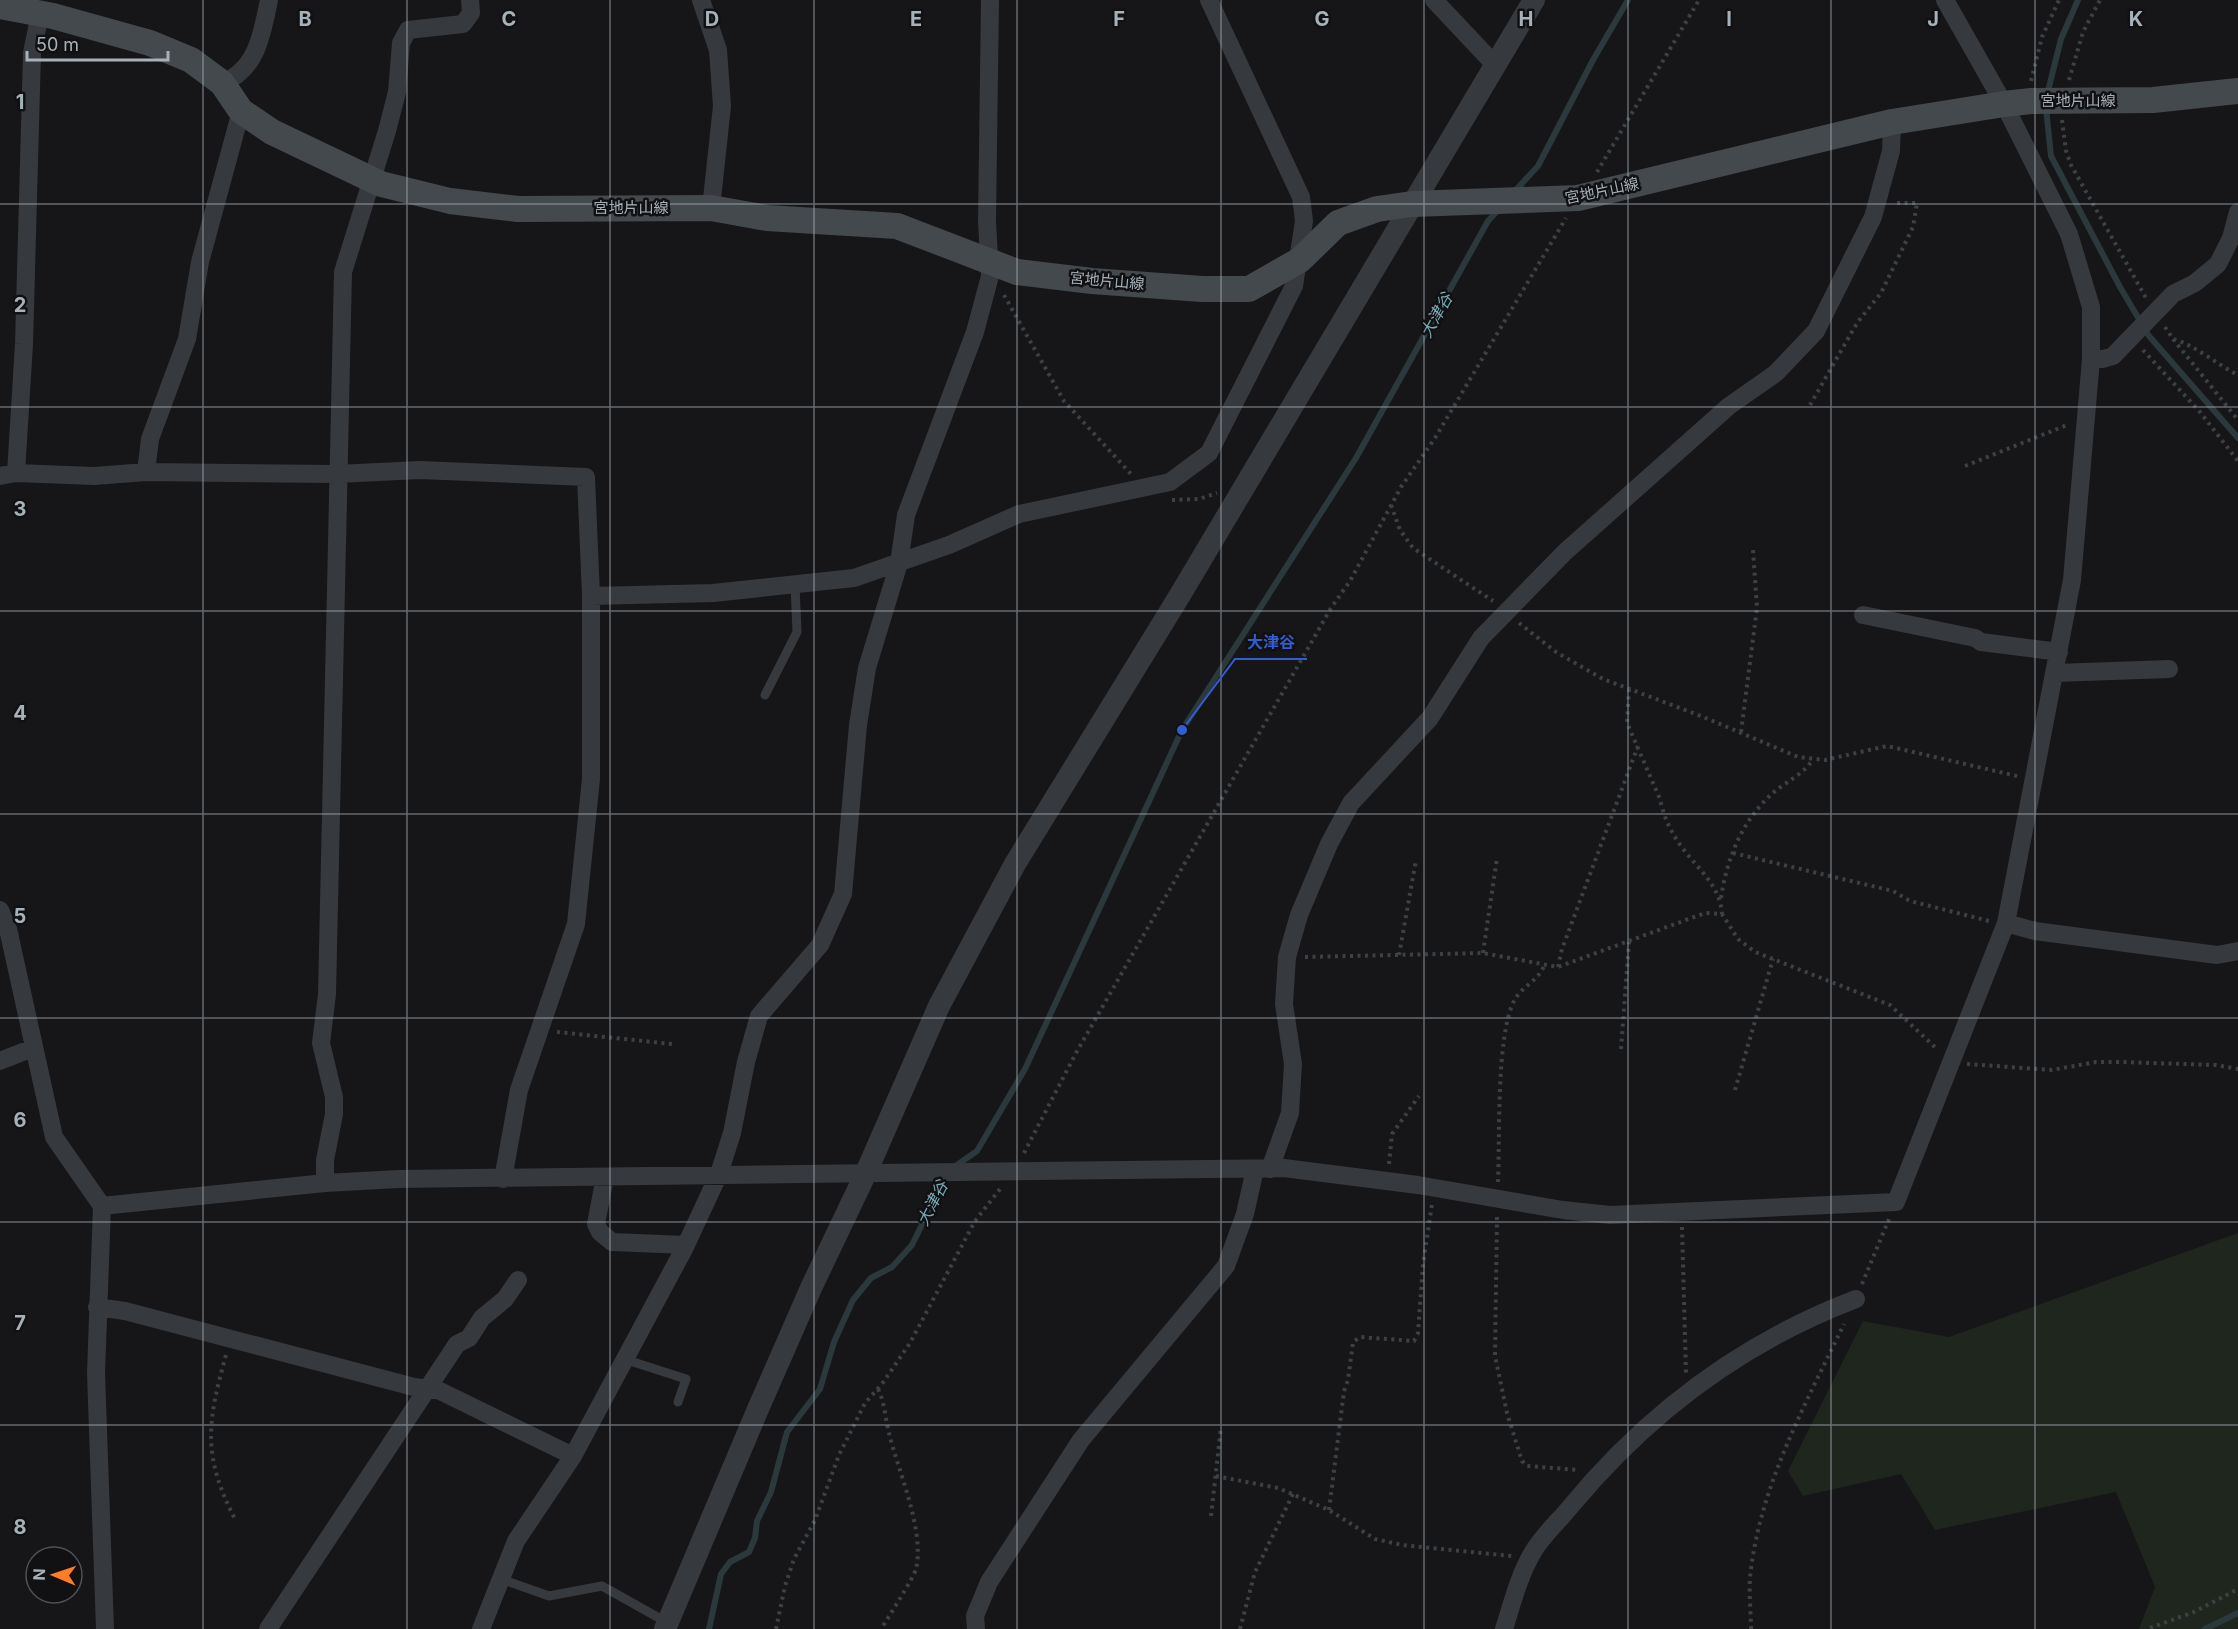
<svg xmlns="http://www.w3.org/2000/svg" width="2238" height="1629" viewBox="0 0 2238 1629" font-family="Inter,'Noto Sans JP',sans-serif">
<rect width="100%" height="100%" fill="#161618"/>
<path fill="#1e261d" d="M2238 1233V1629H2139L2155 1587 2116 1492 1935 1530 1901 1474 1803 1496 1788 1471 1863 1321 1949 1337Z"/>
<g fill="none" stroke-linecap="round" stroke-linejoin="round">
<path stroke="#2b393d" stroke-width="6" d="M2047 95 2061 39 2078 0
M2046 108 2051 156 2120 287 2149 336 2238 438
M1513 193 1538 166 1593 60 1628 0
M954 1167 977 1151 1025 1069 1182 730 1356 458 1488 221 1500 208
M709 1629 721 1574 730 1562 749 1552 755 1538 757 1521 771 1492 787 1432 820 1389 834 1342 853 1300 871 1278 892 1267 912 1245 935 1198 939 1183 945 1177
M2205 1629 2238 1613"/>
<path stroke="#3c4144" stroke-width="4" stroke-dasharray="3 4.5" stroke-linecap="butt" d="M2069 80 2083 32 2100 0
M2031 81 2042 37 2059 0
M2062 120 2066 151 2071 165 2146 298
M1597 172 1699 0
M1004 295 1064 401 1131 474
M2165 327 2173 339C2193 344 2218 365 2238 375
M2173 339 2238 420
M2143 350 2200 412 2238 461
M1810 405 1857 323 1881 293 1913 227 1917 203H1893
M1965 466 2067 425
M1172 500 1199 499 1217 493
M1391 505 1400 530 1413 548 1493 601
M1519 623 1556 652 1603 679 1701 716 1798 757 1825 760 1887 746 2017 776
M1629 689 1627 723 1660 799C1664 818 1672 835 1684 850 1700 871 1720 886 1722 914
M1741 732 1757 608 1753 550
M1733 853 1893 891 1910 901 1989 921
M1721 898C1727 857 1743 819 1774 792 1786 782 1805 773 1813 759
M1483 953 1497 858
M1399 955 1416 860
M1305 957 1483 953 1558 967 1705 913 1722 914 1738 939 1755 952 1890 1005 1937 1049
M1558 967 1562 949 1638 746
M557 1032 672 1044
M1621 1049 1629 942
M1967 1064 2052 1070 2096 1062H2120L2216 1065 2238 1069
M1735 1090 1773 959
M1024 1153 1076 1053 1331 608 1350 581 1401 487 1435 438 1566 218
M1389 1164 1392 1134 1419 1096
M1498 1182C1500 1139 1496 1036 1514 1001 1521 987 1538 981 1544 966
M1497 1217 1495 1356 1507 1413 1522 1461 1527 1466 1579 1470
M1682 1227 1686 1373
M1862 1284 1889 1219
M226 1355C207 1423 202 1456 236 1521
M878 1389C885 1403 885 1418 889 1433 898 1471 925 1530 916 1569 914 1577 888 1618 881 1629
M1216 1476 1278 1488 1329 1510 1375 1539 1402 1545 1512 1556
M1329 1510 1344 1391 1348 1380 1353 1342 1360 1337 1414 1341 1418 1333 1423 1264 1432 1204
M1211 1516 1221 1427
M2150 1628 2194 1612 2238 1589
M776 1629 785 1586 794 1559 815 1520 839 1455 865 1403 882 1384 910 1343 975 1221 1000 1189
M1240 1629 1255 1572 1293 1494
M1751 1629C1751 1610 1748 1588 1751 1569 1762 1482 1806 1403 1844 1324"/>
<path stroke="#36393d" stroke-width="9" d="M765 695 797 632 795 585
M624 1359 686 1379 678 1402
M501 1579 549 1596 602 1586 668 1623"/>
<path stroke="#36393d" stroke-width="18" d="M701 0 718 50 722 106 711 208
M1434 0 1496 66
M222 83C257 70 262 34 269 0
M2091 359H2103L2113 356 2173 294 2195 283 2218 264 2231 238 2238 212
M146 472 150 439 187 339 200 262 241 111
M16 473 24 344 32 53 40 14
M0 476 16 473 94 476 146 472 337 474 420 470 586 477 591 596V779L576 924 519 1090 503 1179
M591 596 713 593 854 578 949 545 1019 514 1170 482 1209 453 1294 286 1304 221 1301 197 1209 0
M1863 615 1975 638 1981 642 2059 652
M2055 673 2169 669
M0 910 8 929 54 1137 102 1206 96 1373 105 1629
M2006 923 2035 931 2217 955 2238 951
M0 1061 33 1048
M1270 1169 1290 1113 1293 1064 1284 1004 1287 957 1299 915 1329 844 1351 803 1430 718 1481 638 1565 552 1729 406 1776 373 1816 331 1873 217 1891 151 1892 122
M605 1177 596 1224 600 1232 612 1242 686 1245
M325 1183V1160L334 1114V1097L321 1043 327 994 343 272 387 131 397 92 401 43 408 30 463 24 471 13 470 0
M102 1206 325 1183 398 1179 1284 1168 1418 1185 1563 1210 1610 1215 1896 1202 2006 923 2072 580 2091 359V307L2069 234 2004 104 1945 0
M97 1307 125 1311 414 1387 438 1390 573 1456
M268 1629 457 1344 469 1338 482 1318 505 1299 518 1280
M481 1629 516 1541 573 1456 684 1249 719 1174 732 1133 746 1062 759 1016 820 945 843 894 858 725 867 668 899 563 906 515 975 332 990 276 987 221 990 0
M976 1629 975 1616 989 1582 1081 1440 1226 1266 1245 1214 1255 1169
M1504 1629C1512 1604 1519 1575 1533 1552 1542 1536 1559 1521 1571 1506 1648 1413 1743 1342 1856 1299"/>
<path stroke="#36393d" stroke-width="22" d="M665 1629 758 1409 811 1288 865 1175 939 1006 1015 864 1180 595 1534 0"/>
<path stroke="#44494d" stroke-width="26" d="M0 6 53 16 150 43 191 60 222 83 241 111 272 132 381 184 450 201 518 209 711 208 767 218 897 226 1017 272 1092 281 1202 289H1249L1300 260 1338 223 1377 209 1412 204 1578 198 1892 122 2004 104 2031 101 2153 100 2238 91"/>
</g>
<path fill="none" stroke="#a7b1b9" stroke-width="1.5" stroke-opacity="0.55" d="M203 0V1629M407 0V1629M610 0V1629M814 0V1629M1017 0V1629M1221 0V1629M1424 0V1629M1628 0V1629M1831 0V1629M2035 0V1629M0 204H2238M0 407H2238M0 611H2238M0 814H2238M0 1018H2238M0 1222H2238M0 1425H2238"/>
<g text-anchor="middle" stroke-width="5" stroke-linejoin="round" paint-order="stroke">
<g font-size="15" fill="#a7b1b9" stroke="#111113">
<text x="2078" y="106">宮地片山線</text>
<text transform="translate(1602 191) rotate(-12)" y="5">宮地片山線</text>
<text x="631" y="213">宮地片山線</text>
<text transform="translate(1107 281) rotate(5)" y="5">宮地片山線</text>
</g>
<g font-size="16" font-style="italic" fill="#7baab6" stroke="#111113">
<text transform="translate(1436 315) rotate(-61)" y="6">大津谷</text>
<text transform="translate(932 1203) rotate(-63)" y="6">大津谷</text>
</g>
</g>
<g font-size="20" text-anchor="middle" font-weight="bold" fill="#a7b1b9" stroke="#111113" stroke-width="5" stroke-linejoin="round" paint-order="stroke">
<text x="305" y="26">B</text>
<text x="509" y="26">C</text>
<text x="712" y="26">D</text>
<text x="916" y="26">E</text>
<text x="1119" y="26">F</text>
<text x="1322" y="26">G</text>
<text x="1526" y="26">H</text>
<text x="1729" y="26">I</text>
<text x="1933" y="26">J</text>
<text x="2136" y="26">K</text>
<text x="20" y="109">1</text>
<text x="20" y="312">2</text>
<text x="20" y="516">3</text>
<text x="20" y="720">4</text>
<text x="20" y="923">5</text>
<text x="20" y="1127">6</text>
<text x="20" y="1330">7</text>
<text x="20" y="1534">8</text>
</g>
<path fill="none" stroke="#325dd3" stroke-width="2" d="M1182 730L1235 659H1307"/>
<circle fill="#325dd3" stroke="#111113" stroke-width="2" cx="1182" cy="730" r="6"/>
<g font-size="16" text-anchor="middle" font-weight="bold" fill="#325dd3" stroke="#111113" stroke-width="5" stroke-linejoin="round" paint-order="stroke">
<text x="1271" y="648">大津谷</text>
</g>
<g transform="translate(54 1575) rotate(272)"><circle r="28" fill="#111113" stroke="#4d5155" stroke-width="1.5"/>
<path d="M0-4.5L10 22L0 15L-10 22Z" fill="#ff7d26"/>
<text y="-9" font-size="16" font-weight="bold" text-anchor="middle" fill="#a7b1b9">N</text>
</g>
<path d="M27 51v9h141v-9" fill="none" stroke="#a7b1b9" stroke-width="3"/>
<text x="36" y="51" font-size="18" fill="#a7b1b9" stroke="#111113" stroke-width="4.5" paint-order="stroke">50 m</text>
</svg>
